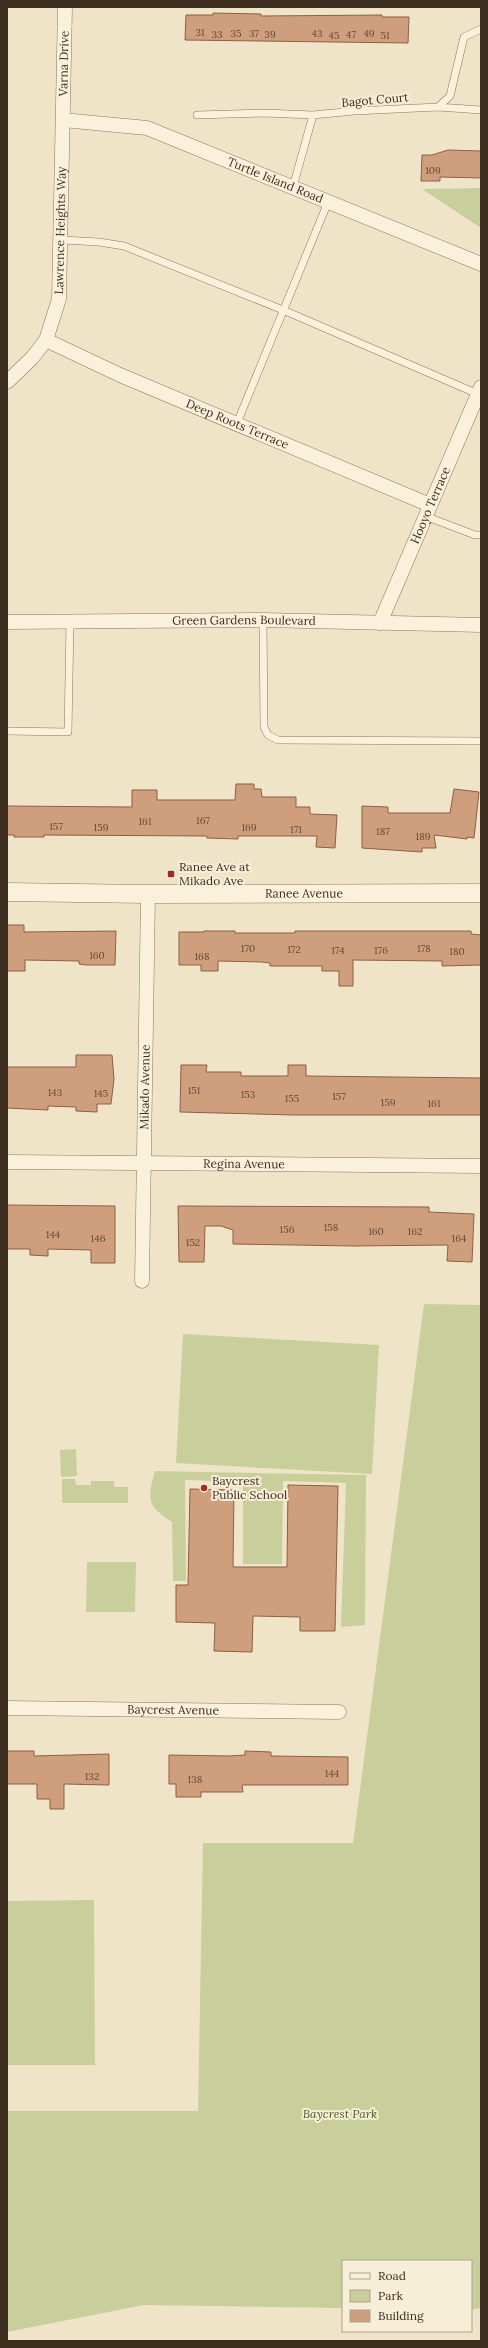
<svg xmlns="http://www.w3.org/2000/svg" width="488" height="2348" viewBox="0 0 488 2348" font-family="Lora,serif">
<rect width="100%" height="100%" fill="#f0e4c8"/>
<path fill="#c9cf9b" d="M481 188V228L422 189Z
M424 1304 481 1305V2308L471 2310V2261H343V2308L144 2305 7 2332V2111H198L203 1843H353Z
M183 1334 379 1345 372 1474 176 1463Z
M76 1449 77 1476 61 1477 60 1450Z
M155 1471 366 1475 365 1625 341 1627 346 1483 283 1481 282 1564H243V1482L185 1480 186 1581H173L172 1522C147 1506 147 1500 155 1471Z
M62 1479H75L76 1485H91V1481H114V1487H128V1503H62Z
M87 1562H136L135 1612H86Z
M94 1900 95 2065H7V1901Z"/>
<path fill="#cf9f7d" stroke="#8d5f41" d="M213 13 261 14V16L382 15V17H409L408 43 185 40 186 15H213Z
M448 150 481 151V178L440 177V181H421L422 155H432Z
M236 784H254V789H261L262 797H296V807H310V814L337 815 335 848 316 847 317 836H238V839L207 838V836L44 835V837H14V835H7V806L132 807V790H157V800H235Z
M454 789 479 792 474 838 467 837V839L434 835 436 848H422V852L362 848V806L388 807V813H450Z
M7 925H24V932L116 931 115 965H87L79 964V961L25 960V971H7Z
M204 931H235V933H295V931H471V934L481 935V965L442 966V961L353 960V986H339V971H322V966H270V963L262 962 218 961V971H201V965H179V932H204Z
M76 1055H112L114 1079 111 1104H97V1112L76 1111V1107L48 1106V1110L7 1108V1067H76Z
M181 1065H207L206 1072H241V1076H288V1065H306V1076L481 1078V1115H293L180 1112Z
M7 1205 115 1206V1263H91V1250L48 1249V1256L30 1255V1249H7Z
M178 1206 429 1207V1212L474 1214 472 1262 447 1261 448 1245 353 1246 233 1244V1230L221 1226H205L204 1262H179Z
M288 1485 338 1486 335 1631H300V1617L253 1616 252 1652 214 1651 215 1623 176 1622V1585H188L190 1489 234 1490 233 1567H287Z
M7 1751H34V1756L109 1754V1785L64 1784V1809H50V1799H37V1784H7Z
M245 1751 271 1752V1756L348 1757V1785H242L243 1792H201V1797H176V1784H169V1755L229 1756 245 1755Z"/>
<g fill="none" stroke-linecap="round" stroke-linejoin="round">
<defs>
<path id="service" d="M438 107 450 96 464 37 481 29
M197 115 264 113 313 115 354 111 438 107 481 110
M293 187 313 115
M62 240 99 242 124 246 283 310 478 394
M237 423 328 202
M425 516 475 535H481
M263 620 264 727 268 735 278 740 481 741
M7 731 68 732 70 622"/>
<g id="minor">
<path id="s1" d="M63 120 147 128 481 264"/>
<path id="s2" d="M46 340 120 375 430 505"/>
<path id="s3" d="M7 382 32 358 46 340 59 299 65 7"/>
<path id="s4" d="M7 622 263 620 481 625"/>
<path id="s5" d="M380 623 481 387"/>
<path id="s6" d="M7 1162 481 1166"/>
<path id="s7" d="M142 1281 148 894"/>
<path id="s8" d="M7 1708 339 1712"/>
</g>
<g id="tertiary">
<path id="s9" d="M7 892 148 894 481 893"/>
</g>
</defs>
<use href="#service" stroke="#8d765c" stroke-width="8"/>
<use href="#minor" stroke="#8d765c" stroke-width="15"/>
<use href="#tertiary" stroke="#8d765c" stroke-width="19"/>
<use href="#service" stroke="#faf1dc" stroke-width="7"/>
<use href="#minor" stroke="#faf1dc" stroke-width="14"/>
<use href="#tertiary" stroke="#faf1dc" stroke-width="18"/>
</g>
<g fill="#9e2a2b" stroke="#f7eed8" stroke-width="1.5">
<rect x="167" y="870" width="8" height="8" rx="2"/>
<circle cx="204" cy="1488" r="4"/>
</g>
<g text-anchor="middle" stroke-width="4" stroke-linejoin="round" paint-order="stroke">
<g font-size="10" fill="#624a37">
<text x="200" y="36">31</text>
<text x="236" y="37">35</text>
<text x="254" y="37">37</text>
<text x="317" y="37">43</text>
<text x="369" y="37">49</text>
<text x="217" y="38">33</text>
<text x="270" y="38">39</text>
<text x="351" y="38">47</text>
<text x="334" y="39">45</text>
<text x="385" y="39">51</text>
<text x="433" y="174">109</text>
<text x="203" y="824">167</text>
<text x="145" y="825">161</text>
<text x="56" y="830">157</text>
<text x="101" y="831">159</text>
<text x="249" y="831">169</text>
<text x="296" y="833">171</text>
<text x="383" y="835">187</text>
<text x="423" y="840">189</text>
<text x="248" y="952">170</text>
<text x="424" y="952">178</text>
<text x="294" y="953">172</text>
<text x="338" y="954">174</text>
<text x="381" y="954">176</text>
<text x="457" y="955">180</text>
<text x="97" y="959">160</text>
<text x="202" y="960">168</text>
<text x="194" y="1094">151</text>
<text x="55" y="1096">143</text>
<text x="101" y="1097">145</text>
<text x="248" y="1098">153</text>
<text x="339" y="1100">157</text>
<text x="292" y="1102">155</text>
<text x="388" y="1106">159</text>
<text x="434" y="1107">161</text>
<text x="331" y="1231">158</text>
<text x="287" y="1233">156</text>
<text x="376" y="1235">160</text>
<text x="415" y="1235">162</text>
<text x="53" y="1238">144</text>
<text x="98" y="1242">146</text>
<text x="459" y="1242">164</text>
<text x="193" y="1246">152</text>
<text x="332" y="1777">144</text>
<text x="92" y="1780">132</text>
<text x="195" y="1783">138</text>
</g>
<g font-size="12" fill="#3d2e20" stroke="#f7eed8">
<text dy="4" stroke="none"><textPath href="#s3" startOffset="336">Varna Drive</textPath></text>
<text transform="translate(375 100) rotate(-5)" y="4">Bagot Court</text>
<text dy="4" stroke="none"><textPath href="#s1" startOffset="223">Turtle Island Road</textPath></text>
<text dy="4" stroke="none"><textPath href="#s3" startOffset="169">Lawrence Heights Way</textPath></text>
<text dy="4" stroke="none"><textPath href="#s2" startOffset="209">Deep Roots Terrace</textPath></text>
<text dy="4" stroke="none"><textPath href="#s5" startOffset="128">Hooyo Terrace</textPath></text>
<text dy="4" stroke="none"><textPath href="#s4" startOffset="237">Green Gardens Boulevard</textPath></text>
<text dy="4" stroke="none"><textPath href="#s9" startOffset="297">Ranee Avenue</textPath></text>
<text dy="4" stroke="none"><textPath href="#s7" startOffset="194">Mikado Avenue</textPath></text>
<text dy="4" stroke="none"><textPath href="#s6" startOffset="237">Regina Avenue</textPath></text>
<text dy="4" stroke="none"><textPath href="#s8" startOffset="166">Baycrest Avenue</textPath></text>
</g>
<g font-size="12" fill="#3d2e20" stroke="#f7eed8" text-anchor="start">
<text x="179" y="871">Ranee Ave at<tspan x="179" dy="14">Mikado Ave</tspan></text>
<text x="212" y="1485">Baycrest<tspan x="212" dy="14">Public School</tspan></text>
</g>
<g font-size="12" font-style="italic" fill="#4d5a26" stroke="#f7eed8">
<text x="340" y="2118">Baycrest Park</text>
</g>
</g>
<rect width="488" height="2348" fill="none" stroke="#3d2e20" stroke-width="16"/>
<rect x="342" y="2260" width="130" height="72" fill="#f7eed8" stroke="#ada18e"/>
<rect x="350" y="2273" width="20" height="6" fill="#faf1dc" stroke="#ada18e"/>
<text x="378" y="2280" font-size="12" fill="#3d2e20">Road</text>
<rect x="350" y="2290" width="20" height="12" fill="#c9cf9b" stroke="#ada18e"/>
<text x="378" y="2300" font-size="12" fill="#3d2e20">Park</text>
<rect x="350" y="2310" width="20" height="12" fill="#cf9f7d" stroke="#ada18e"/>
<text x="378" y="2320" font-size="12" fill="#3d2e20">Building</text>
</svg>
